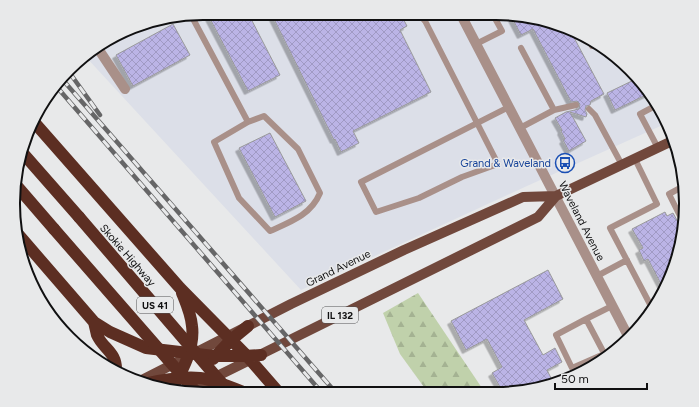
<svg xmlns="http://www.w3.org/2000/svg" width="699" height="407" viewBox="0 0 699 407" font-family="Figtree,sans-serif">
<defs>
<pattern id="forest-firs" width="22" height="20" patternUnits="userSpaceOnUse"><rect width="22" height="20" fill="#c0d1ab"/><path d="M5 1l3.5 6h-7zM16 11l3.5 6h-7z" fill="#a4b292"/></pattern>
<pattern id="building-cross-hatch" width="8" height="8" patternUnits="userSpaceOnUse"><rect width="8" height="8" fill="#bbb4e6"/><path d="M0 0l8 8M0 8l8-8" fill="none" stroke="#a09ac4"/></pattern>
<filter id="shadow"><feDropShadow dx="-3.5" dy="3.5" stdDeviation="0" flood-color="#0004"/></filter>
</defs>
<rect width="100%" height="100%" fill="#e8e9ea"/>
<path fill="#dcdfe8" d="M204 13H508L557 23 601 45 654 97 665 124 527 186 301 290 85 56 88 52 142 23Z"/>
<path fill="url(#forest-firs)" d="M418 293 486 394H429L400 354 383 313Z"/>
<path fill="url(#building-cross-hatch)" stroke="#99999a" filter="url(#shadow)" d="M207 13H248L280 75 248 91Z
M271 13H400L407 26 400 30 431 92 353 131 359 143 341 152 335 139 334 140Z
M510 14 557 23 570 30 604 94 591 101 590 105 586 106 585 110 587 114 586 117 570 112 586 141 569 151 563 140 565 139 561 131 562 130 555 118 566 112 579 109 580 104 577 101 571 102 533 29 521 35Z
M173 24 190 55 133 86 116 55Z
M636 79 650 93 615 110 607 93Z
M270 133 306 201 275 217 239 148Z
M665 212 667 216 673 213 678 222 682 224V240L663 288 648 259 644 261 639 250 643 248 632 229Z
M548 270 563 299 524 320 543 355 555 348 562 362 547 370 552 380 508 394H504L492 373 502 367 487 339 466 350 451 321Z"/>
<g fill="none" stroke-linecap="round" stroke-linejoin="round">
<path stroke="#a99089" stroke-width="6" d="M421 13 498 164 462 177 419 198 376 212 361 182 509 107
M191 15 248 122
M424 20 437 13
M589 39 592 46 597 43
M476 44 502 31 492 13
M657 105 640 114 658 148
M589 109 595 115 622 165
M554 110 576 105
M264 116 298 149 320 193C311 215 290 222 270 231L239 198 214 142 248 122Z
M520 128 554 110 521 48
M635 159 657 204 610 228 653 310
M682 187 669 194 682 220
M597 276 627 260
M586 319 556 335 572 368 604 354
M605 355 586 319 612 306"/>
<path stroke="#a99089" stroke-width="10" d="M460 13 627 334
M97 47 125 89"/>
<path stroke="#71483c" stroke-width="10" d="M138 382 291 304 404 250 523 197 556 196 672 141
M185 392 538 217 556 196"/>
<path stroke="#5c2e22" stroke-width="12" d="M34 122 180 288 247 356 280 394
M21 151 79 217
M16 185 54 229
M17 233 94 322 110 332 146 348 214 356H244L261 355
M94 322C95 326 96 331 97 335 103 349 117 352 116 371
M213 359 231 340 248 326
M143 384C161 380 181 376 200 378 215 380 233 388 248 394
M172 390C182 371 195 348 192 326 191 314 186 303 182 293"/>
<defs>
<path id="rail" d="M69 72 100 115
M62 79 337 394
M56 86 323 394"/>
</defs>
<use href="#rail" stroke="#666667" stroke-width="4.5"/>
<use href="#rail" stroke="#e8e9ea" stroke-width="3" stroke-dasharray="9" stroke-linecap="butt"/>
<path stroke="#5c2e22" stroke-width="12" d="M79 217 231 394
M54 229 198 394"/>
</g>
<defs>
<symbol id="bus-ring" viewBox="-11 -11 22 22"><circle r="9.5" fill="#e8e9ea" stroke="#1a4fb4" stroke-width="1.5"/><path d="M-5-6H5V4H4V6H2V4H-2V6H-4V4H-5ZM-3.5-4V0h7V-4ZM-3.5 1.2v1.5H-2V1.2ZM2 1.2v1.5H3.5V1.2Z" fill="#1a4fb4"/></symbol>
</defs>
<g fill-rule="evenodd">
<use href="#bus-ring" x="554" y="152" width="22" height="22"/>
</g>
<g text-anchor="middle" stroke-width="3" stroke-linejoin="round" paint-order="stroke">
<g fill="#e8e9ea" stroke="#515152" stroke-width="1">
<rect x="137" y="297" width="36" height="16" rx="3"/>
<rect x="322" y="307" width="36" height="16" rx="3"/>
</g>
<g font-size="10" font-weight="bold" fill="#101011">
<text x="155" y="309">US 41</text>
<text x="340" y="319">IL 132</text>
</g>
<g font-size="11" fill="#164399" stroke="#e8e9ea" text-anchor="end">
<text x="551" y="167">Grand &amp; Waveland</text>
</g>
<g font-size="11" fill="#101011" stroke="#e8e9ea">
<text transform="translate(582 221) rotate(63)" y="4">Waveland Avenue</text>
<text transform="translate(128 255) rotate(49)" y="4">Skokie Highway</text>
<text transform="translate(338 268) rotate(-26)" y="4">Grand Avenue</text>
</g>
</g>
<path d="M0 0H699V407H0ZM203 20H496A183 183 0 0 1 679 203V204A183 183 0 0 1 496 387H203A183 183 0 0 1 20 204V203A183 183 0 0 1 203 20Z" fill="#e8e9ea" fill-rule="evenodd"/>
<path fill="none" stroke="#101011" stroke-width="2" d="M203 20H496A183 183 0 0 1 679 203V204A183 183 0 0 1 496 387H203A183 183 0 0 1 20 204V203A183 183 0 0 1 203 20Z"/>
<path d="M555 383v6h92v-6" fill="none" stroke="#101011" stroke-width="2"/>
<text x="561" y="383" font-size="12" fill="#101011" stroke="#e8e9ea" stroke-width="3" paint-order="stroke">50 m</text>
</svg>
